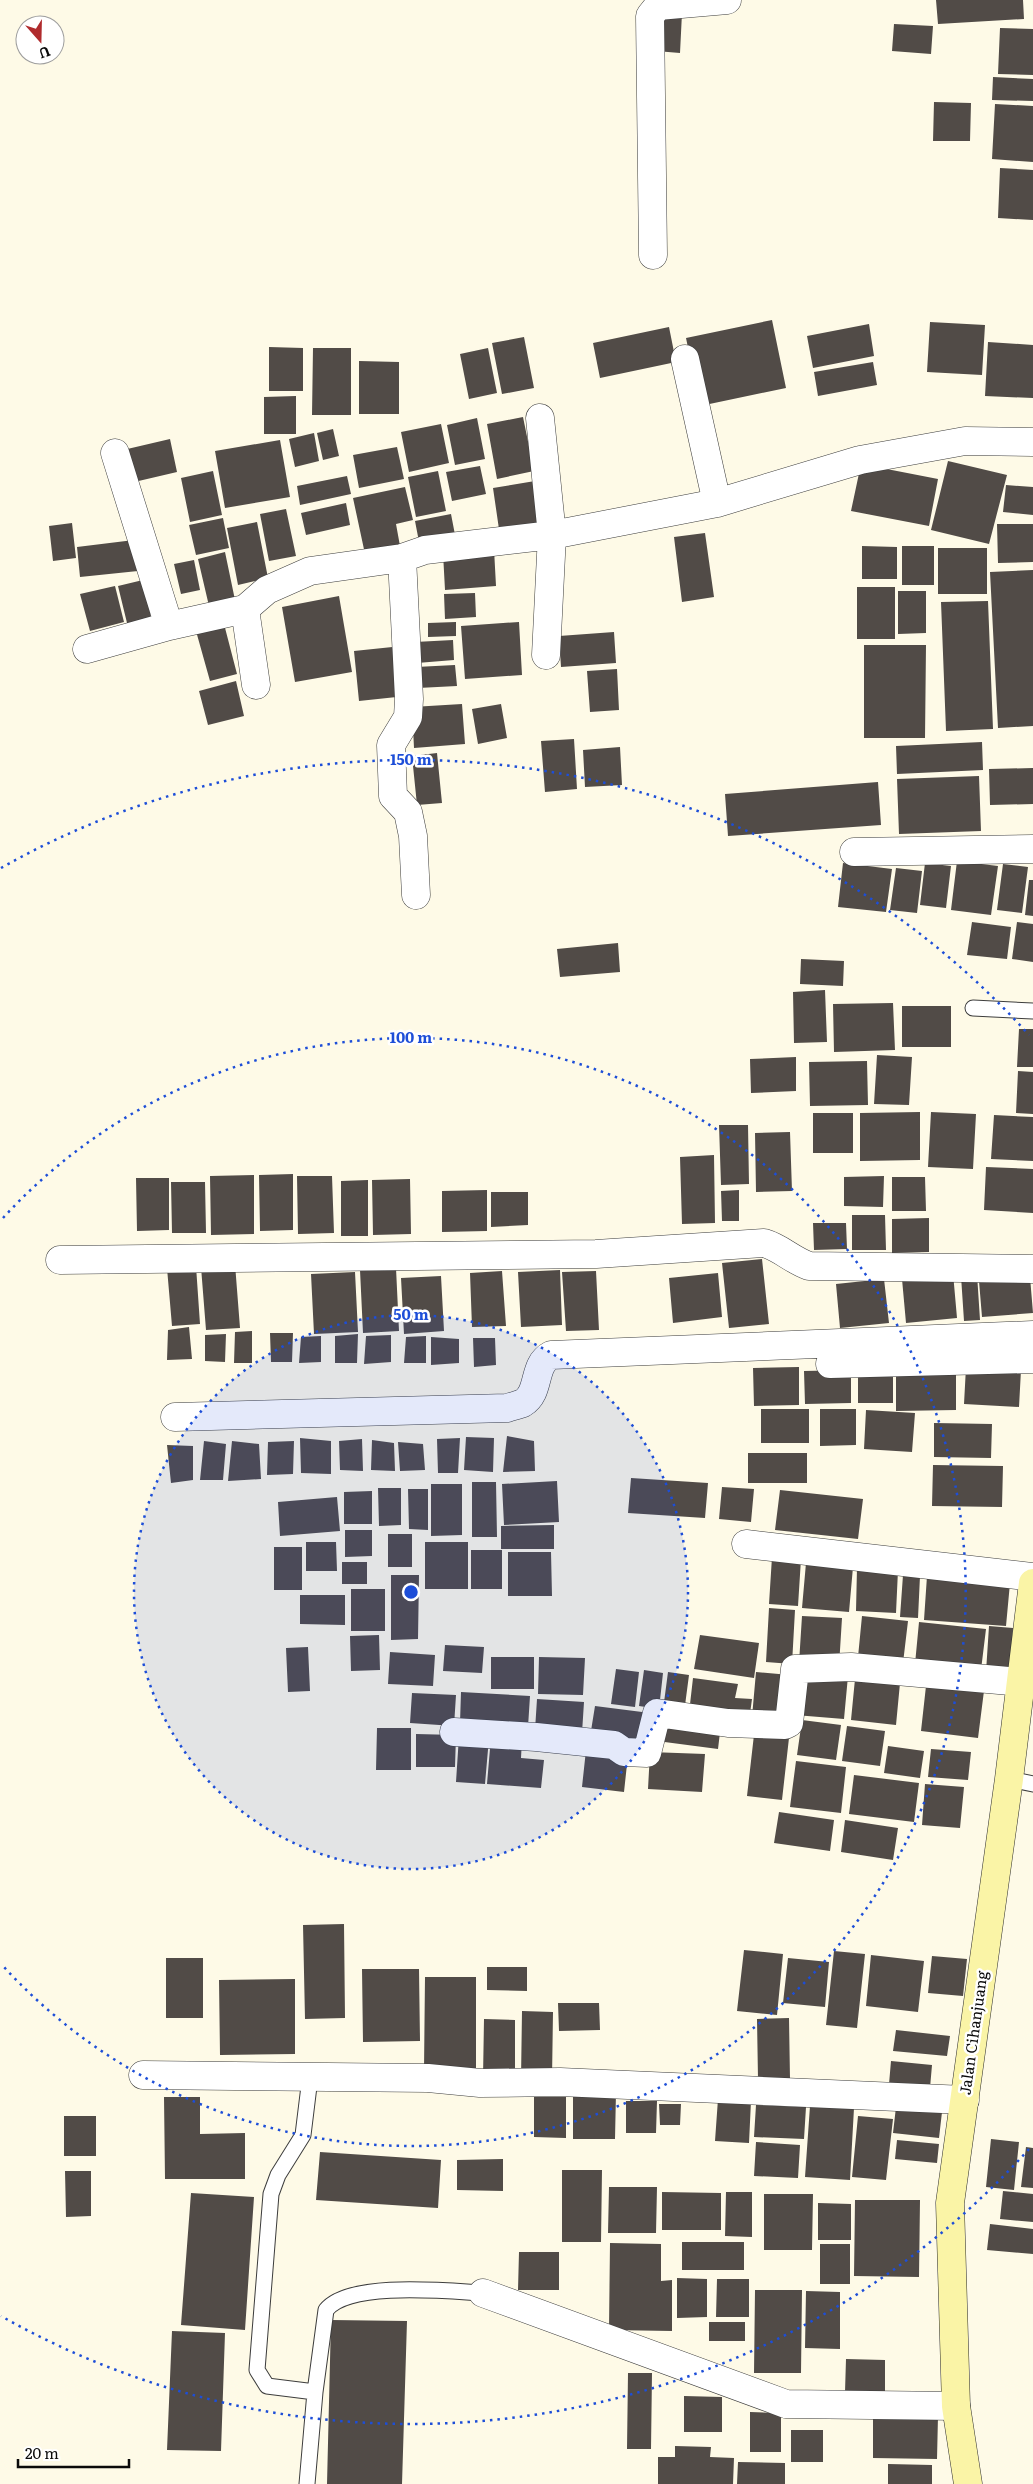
<svg xmlns="http://www.w3.org/2000/svg" width="1033" height="2484" viewBox="0 0 1033 2484" font-family="Literata,serif">
<rect width="100%" height="100%" fill="#fefae7"/>
<path fill="#514b47" d="M936 0H1023L1024 19 938 24Z
M658 11 682 13 680 53 656 51Z
M894 24 933 26 931 54 892 51Z
M1000 28 1033 29V75L998 74Z
M993 77 1033 79V101L992 100Z
M934 102 971 103 970 141H933Z
M995 104 1033 106V162L992 159Z
M1000 168 1033 170V220L998 218Z
M772 320 786 388 700 406 686 338Z
M930 322 985 325 982 375 927 372Z
M869 324 874 356 813 368 807 336Z
M669 327 676 362 600 378 593 343Z
M524 337 534 388 502 394 492 343Z
M988 342 1033 345V398L985 396Z
M269 347 303 348V391H269Z
M313 348H351V415H312Z
M488 348 497 393 469 399 460 354Z
M359 361 399 362V414H359Z
M873 362 877 385 818 396 814 372Z
M296 396V434H264V397Z
M523 417 534 471 497 479 487 424Z
M477 418 485 459 455 465 447 425Z
M441 424 449 463 409 472 401 432Z
M333 429 339 456 323 460 317 433Z
M314 433 319 461 295 467 289 439Z
M170 439 177 472 130 483 123 450Z
M280 440 290 497 225 508 215 451Z
M397 447 404 479 359 488 353 455Z
M948 461 1007 475 989 544 931 530Z
M861 464 938 479 929 526 851 511Z
M480 466 486 494 452 501 446 472Z
M213 471 222 515 190 522 181 478Z
M438 471 446 511 416 517 408 477Z
M347 476 351 494 300 505 297 486Z
M541 480 549 528 500 536 493 488Z
M1006 485 1033 487V515L1003 512Z
M405 487 413 520 396 524 400 546 365 554 353 498Z
M346 503 350 525 306 535 301 513Z
M286 509 296 556 269 561 260 514Z
M451 514 456 540 420 547 415 521Z
M223 518 229 548 196 555 189 525Z
M257 522 268 578 238 585 227 528Z
M72 523 76 558 53 561 49 526Z
M997 524H1033V562L998 563Z
M705 533 714 597 682 602 674 537Z
M134 540 138 571 80 577 77 547Z
M862 546 897 547V579H862Z
M902 546H934V585H902Z
M938 548H987V594H938Z
M494 549 496 586 445 590 443 553Z
M225 552 235 600 209 606 198 559Z
M194 560 200 590 181 594 174 564Z
M1033 570V726L998 728 990 572Z
M143 580 152 621 128 627 118 586Z
M115 586 124 622 90 631 80 594Z
M857 587H895V639H857Z
M898 591H926V633L898 634Z
M475 593 476 617 445 619 444 594Z
M339 596 352 672 295 682 282 607Z
M988 601 993 729 946 731 941 602Z
M456 622V636L428 637V623Z
M519 622 522 675 465 679 461 626Z
M224 624 237 674 210 681 196 631Z
M614 632 616 663 561 667 559 636Z
M453 640 454 660 417 663 415 642Z
M864 645H926L925 738H864Z
M402 646 406 696 359 701 354 651Z
M455 665 457 686 418 688 416 667Z
M617 669 619 710 590 712 587 671Z
M236 681 244 716 208 725 199 691Z
M462 704 465 744 414 748 412 707Z
M501 704 507 738 478 744 472 709Z
M574 739 577 789 545 792 541 741Z
M982 742 983 770 897 774 896 746Z
M620 747 622 785 585 787 583 750Z
M437 753 442 803 417 805 412 756Z
M1033 768V804L990 805 989 769Z
M979 776 981 831 899 834 897 779Z
M878 782 881 825 728 836 725 794Z
M957 861 998 866 991 915 951 910Z
M843 863 892 869 886 912 838 907Z
M925 863 951 866 946 908 920 905Z
M1003 864 1028 867 1022 913 997 910Z
M896 868 922 871 917 913 890 910Z
M1029 880H1033V916L1025 915Z
M972 922 1011 927 1007 959 967 955Z
M1017 922 1033 924V962L1012 959Z
M618 943 620 972 560 977 557 949Z
M801 959 844 961 843 986 800 984Z
M825 990 827 1042 794 1043 793 992Z
M893 1003 895 1050 834 1052 833 1004Z
M902 1006H951V1047H902Z
M1019 1029H1033V1067H1017Z
M877 1055 912 1057 909 1105 874 1104Z
M796 1057V1091L751 1093 750 1059Z
M867 1061 868 1105 810 1106 809 1062Z
M1018 1071 1033 1072V1114L1016 1113Z
M920 1112V1160L860 1161V1113Z
M931 1112 976 1114 973 1169 928 1167Z
M813 1113H853V1153H813Z
M994 1115 1033 1117V1161L991 1159Z
M719 1125H748L749 1184 721 1185Z
M790 1132 792 1191 756 1192 755 1133Z
M714 1155 715 1223 682 1224 680 1157Z
M986 1167 1033 1169V1213L984 1210Z
M293 1174V1230L260 1231 259 1175Z
M254 1175V1234L211 1235 210 1176Z
M297 1176H332L334 1233 298 1234Z
M884 1176 883 1207 844 1206V1177Z
M892 1177H925L926 1211H892Z
M136 1178H169V1230L137 1231Z
M410 1179 411 1234 373 1235 372 1180Z
M368 1180V1236H341V1181Z
M171 1182H205L206 1233H172Z
M487 1190V1231L442 1232V1191Z
M739 1190V1221H722L721 1191Z
M491 1192H528V1225L491 1227Z
M852 1215H885L886 1250H852Z
M929 1218V1252L892 1253V1219Z
M813 1223H846L847 1249 814 1250Z
M762 1259 769 1324 729 1328 722 1263Z
M235 1264 240 1328 206 1330 201 1267Z
M196 1266 200 1324 172 1326 167 1268Z
M396 1268 399 1331 363 1333 360 1270Z
M560 1270 562 1325 521 1327 518 1272Z
M502 1271 506 1326 472 1327 470 1273Z
M596 1271 599 1330 566 1331 562 1272Z
M355 1272 358 1332 314 1334 311 1274Z
M718 1273 722 1317 673 1323 669 1278Z
M953 1273 957 1318 906 1323 902 1279Z
M977 1274 980 1320 964 1321 961 1276Z
M441 1276 444 1331 404 1334 401 1278Z
M1030 1277 1033 1313 982 1317 979 1281Z
M884 1279 889 1323 840 1328 836 1284Z
M189 1327 192 1359 167 1360 168 1330Z
M252 1331V1363H234L235 1332Z
M270 1333H293L292 1362H271Z
M226 1334 225 1362 205 1361V1335Z
M358 1334 357 1363H335V1336Z
M391 1335V1362L364 1364 366 1336Z
M321 1336V1362L299 1363 301 1337Z
M426 1336V1363H404L406 1337Z
M431 1337 459 1339V1363L431 1365Z
M473 1338H495L496 1365 474 1367Z
M799 1367V1405L754 1406 753 1368Z
M966 1367 1021 1370 1019 1407 964 1404Z
M956 1368V1410L896 1411V1369Z
M851 1370V1403L805 1404 804 1371Z
M858 1372H893V1403H858Z
M761 1409H809V1443H761Z
M820 1409H856V1445L820 1446Z
M866 1410 915 1413 912 1452 864 1449Z
M934 1423 992 1424 991 1458 934 1457Z
M507 1436 534 1441 535 1471 503 1472Z
M466 1437 494 1438 493 1472 464 1470Z
M300 1438 331 1441V1474L301 1473Z
M460 1438 458 1473H438L437 1439Z
M362 1439 363 1471 340 1470 339 1441Z
M372 1440 394 1443 395 1471 371 1470Z
M204 1441 226 1444 223 1480H200Z
M232 1441 259 1444 261 1479 228 1481Z
M294 1441 293 1474 267 1475 268 1442Z
M398 1442 423 1444 425 1470 400 1471Z
M167 1445 193 1446V1480L171 1483Z
M748 1453H807V1483H748Z
M933 1465 1003 1466 1002 1507 932 1506Z
M631 1478 708 1483 705 1518 628 1513Z
M557 1481 559 1522 504 1525 502 1484Z
M472 1482H496L497 1537H472Z
M431 1484H462V1535L431 1536Z
M722 1487 754 1489 751 1522 719 1519Z
M378 1488H401V1525L379 1526Z
M408 1489H428V1530L409 1529Z
M780 1490 863 1499 858 1539 775 1530Z
M372 1491V1524H344V1492Z
M337 1497 340 1531 280 1536 278 1502Z
M554 1525V1549H501V1526Z
M345 1530H372V1556L345 1557Z
M388 1534H412V1567H388Z
M306 1542H336L337 1571H306Z
M425 1542H468V1589H425Z
M274 1547H302V1590H274Z
M471 1550H502V1589H471Z
M508 1552H551L552 1596H508Z
M772 1557 801 1559 798 1606 769 1604Z
M342 1562H367V1584H342Z
M806 1563 853 1567 849 1612 802 1608Z
M857 1568 898 1570 896 1613 856 1611Z
M391 1575H419L418 1639 391 1640Z
M903 1575 920 1576 918 1618 900 1617Z
M927 1576 1010 1583 1006 1626 924 1620Z
M351 1589H385V1631H351Z
M300 1595H345V1625L300 1624Z
M769 1608 795 1610 792 1664 766 1662Z
M802 1616 842 1618 839 1666 799 1663Z
M862 1616 908 1621 903 1663 858 1657Z
M919 1622 986 1629 981 1670 915 1664Z
M989 1626 1013 1628 1010 1674 986 1672Z
M379 1635 380 1670 351 1671 350 1636Z
M700 1635 759 1643 754 1678 694 1669Z
M445 1645 484 1647 482 1673 443 1671Z
M308 1647 310 1691 288 1692 286 1648Z
M390 1652 435 1655 433 1686 388 1684Z
M491 1657H534V1689H491Z
M539 1657 585 1658 583 1695 538 1694Z
M616 1669 639 1672 635 1707 611 1704Z
M644 1670 663 1673 659 1709 639 1706Z
M668 1672 689 1675 684 1713 663 1710Z
M756 1672 790 1675 785 1720 752 1717Z
M799 1673 848 1676 844 1719 795 1715Z
M927 1677 985 1683 978 1738 921 1731Z
M693 1678 738 1684 735 1698 752 1699 749 1721 689 1713Z
M855 1679 900 1683 896 1725 851 1720Z
M461 1692 530 1696 528 1727 460 1723Z
M412 1693 456 1695 454 1726 410 1723Z
M537 1699 584 1702 582 1733 535 1730Z
M595 1706 650 1713 645 1744 590 1737Z
M660 1716 721 1724 718 1749 657 1741Z
M802 1720 841 1725 836 1760 797 1755Z
M755 1726 790 1729 782 1800 747 1796Z
M847 1726 885 1731 880 1766 842 1761Z
M377 1728H411V1770H376Z
M416 1734 456 1735 455 1767H416Z
M459 1736 489 1738 485 1784 456 1782Z
M491 1737 522 1739 521 1758 544 1760 541 1788 487 1784Z
M888 1746 924 1751 920 1778 884 1773Z
M931 1749 971 1752 968 1780 928 1777Z
M586 1750 628 1755 624 1792 582 1787Z
M650 1752 705 1754 702 1792 648 1789Z
M796 1761 846 1767 841 1813 790 1807Z
M854 1775 919 1783 914 1822 849 1814Z
M925 1784 964 1787 960 1828 922 1825Z
M779 1812 834 1820 830 1851 774 1843Z
M845 1820 898 1828 893 1860 841 1852Z
M344 1924 345 2018 305 2019 303 1925Z
M744 1950 783 1954 777 2015 737 2011Z
M834 1951 865 1954 857 2028 826 2025Z
M871 1955 924 1961 918 2012 866 2006Z
M932 1956 967 1959 963 1996 928 1993Z
M166 1958H203V2018H166Z
M788 1958 829 1962 825 2007 783 2003Z
M487 1967H527V1991L487 1990Z
M362 1969H419L420 2041 363 2042Z
M425 1977H476V2071L424 2070Z
M295 1979V2054L220 2055 219 1980Z
M558 2003H599L600 2030 559 2031Z
M522 2011 553 2012 552 2079H521Z
M789 2018 790 2079H758L757 2019Z
M484 2019 515 2020V2078H483Z
M896 2030 950 2036 947 2056 893 2051Z
M891 2061 932 2065 930 2088 889 2084Z
M573 2092H616L615 2139H573Z
M164 2097H200V2134L245 2133V2179H165Z
M534 2097H566V2138L534 2137Z
M718 2099 751 2101 749 2143 715 2141Z
M626 2101H657L656 2133H626Z
M659 2104H681L680 2125H660Z
M756 2105 806 2107 804 2139 754 2137Z
M810 2106 854 2108 850 2180 805 2177Z
M896 2107 942 2112 939 2138 893 2133Z
M64 2116H96V2156H64Z
M858 2116 893 2119 886 2180 852 2177Z
M991 2139 1019 2142 1014 2190 986 2187Z
M897 2140 939 2144 937 2163 895 2159Z
M756 2142 800 2145 798 2178 754 2176Z
M1026 2147 1033 2148V2188L1021 2187Z
M320 2152 441 2160 438 2208 316 2200Z
M503 2159V2191L457 2190V2160Z
M562 2170H602L601 2242H562Z
M65 2171H91V2216L66 2217Z
M609 2187H657L656 2233H608Z
M1003 2191 1033 2194V2222L1000 2219Z
M662 2192 721 2193V2230H662Z
M726 2192H752V2237L725 2236Z
M191 2193 254 2197 245 2330 181 2325Z
M764 2194H813L812 2250H764Z
M855 2200H920L919 2277 854 2276Z
M818 2203 851 2204V2240H818Z
M990 2224 1033 2229V2254L987 2250Z
M682 2242H744V2270H682Z
M610 2243 661 2244V2281L672 2280V2331L609 2330Z
M820 2244H850V2284H820Z
M519 2252H559V2290H518Z
M677 2278 707 2279V2317L677 2318Z
M717 2279H749V2317H716Z
M755 2290H802L801 2373H754Z
M806 2291 840 2292V2349L805 2348Z
M331 2320 407 2321 402 2484H327Z
M709 2322H745V2341H709Z
M172 2331 225 2333 221 2451 167 2450Z
M846 2359 885 2360V2393L845 2392Z
M628 2373H652L651 2449H627Z
M684 2396 722 2397V2432H684Z
M750 2412 781 2413V2452H750Z
M873 2415 938 2416 937 2459 873 2458Z
M791 2430H823V2462H791Z
M675 2446 711 2447 710 2457 734 2458 733 2484H658V2457H675Z
M738 2462 785 2463V2484H737Z
M888 2464 932 2465V2484H888Z"/>
<g fill="none" stroke-linecap="round" stroke-linejoin="round">
<defs>
<path id="service" d="M973 1008 1033 1011
M1009 1779 1033 1784
M310 2078 303 2135 278 2175 271 2194 257 2370 267 2386 315 2392
M307 2484 315 2392 326 2310C349 2281 447 2291 483 2293"/>
<path id="minor" d="M653 255 650 16 658 6 727 0
M685 359 717 503
M540 418 552 535 546 655
M115 453 169 626
M402 558 409 699 408 717 391 745 393 796 408 812 413 836 416 895
M87 649 169 626 245 609
M256 685 245 609 267 590 310 571 402 558 425 550 552 535 717 503 860 460 965 441 1033 442
M854 852 1033 849
M60 1260 596 1254 764 1243C781 1248 792 1260 809 1266L1033 1269
M830 1364 1033 1359
M175 1417 507 1408C512 1406 519 1405 523 1403 541 1392 532 1365 551 1355L1033 1335
M746 1544 1033 1577
M454 1732 536 1737 614 1745 624 1752 647 1753 657 1713 728 1723 785 1725 789 1723 795 1669 851 1667 1021 1682
M143 2075 428 2078 480 2083 560 2082 965 2100
M483 2293 786 2404 956 2406"/>
<path id="secondary" d="M968 2484 956 2406 950 2203 1009 1779 1033 1583"/>
</defs>
<use href="#service" stroke="#3d3d3d" stroke-width="17"/>
<use href="#minor" stroke="#3d3d3d" stroke-width="29"/>
<use href="#secondary" stroke="#2c2c2c" stroke-width="29"/>
<use href="#service" stroke="#fff" stroke-width="15"/>
<use href="#minor" stroke="#fff" stroke-width="28"/>
<use href="#secondary" stroke="#faf4a6" stroke-width="28"/>
</g>
<circle cx="411" cy="1592" r="277" fill="#1d4ed8" fill-opacity=".12"/>
<g fill="none" stroke="#1d4ed8" stroke-width="2.5" stroke-dasharray="2.5 5">
<circle cx="411" cy="1592" r="277"/>
<path d="M3 1218A554 554 0 1 1 3 1966"/>
<path d="M1029 2149A832 832 0 0 1 1 2316M1 868A832 832 0 0 1 1029 1035"/>
</g>
<g text-anchor="middle" stroke-width="5" stroke-linejoin="round" paint-order="stroke">
<g font-size="15" fill="#0a0a0a" stroke="#fff">
<text transform="translate(974 2033) rotate(-82)" y="5">Jalan Cihanjuang</text>
</g>
</g>
<circle cx="411" cy="1592" r="8" fill="#1d4ed8" stroke="#fff" stroke-width="2.5"/>
<g font-size="15" text-anchor="middle" font-weight="bold" fill="#1d4ed8" stroke="#fff" stroke-width="5" stroke-linejoin="round" paint-order="stroke">
<text x="411" y="765">150 m</text>
<text x="411" y="1043">100 m</text>
<text x="411" y="1320">50 m</text>
</g>
<g transform="translate(40 40) rotate(160)"><circle r="24" fill="#ffffff" stroke="#9d9d9d"/>
<path d="M0-4L9 19L0 12L-9 19Z" fill="#b02b2d"/>
<text y="-8" font-size="14" font-weight="bold" text-anchor="middle" fill="#0a0a0a">U</text>
</g>
<path d="M18 2459v8h111v-8" fill="none" stroke="#0a0a0a" stroke-width="2.5"/>
<text x="25" y="2459" font-size="15" fill="#0a0a0a" stroke="#ffffff" stroke-width="4" paint-order="stroke">20 m</text>
</svg>
